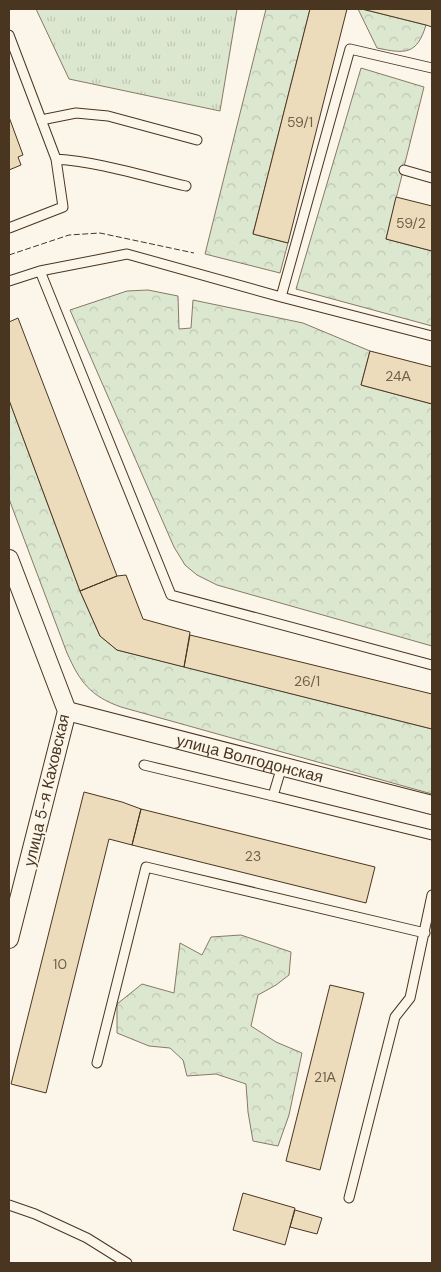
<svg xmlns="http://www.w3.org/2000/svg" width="441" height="1272" viewBox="0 0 441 1272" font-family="'DM Sans',sans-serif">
<defs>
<pattern id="grass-tufts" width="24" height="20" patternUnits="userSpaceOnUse" patternTransform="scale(1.25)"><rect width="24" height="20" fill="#dce7d0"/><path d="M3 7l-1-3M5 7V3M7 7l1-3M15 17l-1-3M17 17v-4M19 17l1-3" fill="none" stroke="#bec7b2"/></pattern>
<pattern id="forest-crowns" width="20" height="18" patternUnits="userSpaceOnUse" patternTransform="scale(1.25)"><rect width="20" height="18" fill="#dce7d0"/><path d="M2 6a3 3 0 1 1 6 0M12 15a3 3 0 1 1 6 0" fill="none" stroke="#bec7b2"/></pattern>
</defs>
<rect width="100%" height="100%" fill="#fbf6e9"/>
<path fill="url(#grass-tufts)" stroke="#887966" d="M36 9H237L220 111 69 79Z"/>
<path fill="url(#forest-crowns)" stroke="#887966" d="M266 9H310L253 234 288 243 280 273 205 254Z
M358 9H362L426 25C417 55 405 54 377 48Z
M361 68 424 87 386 239 432 251V326L296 289Z
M148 290 178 296 179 329 191 328 193 300 303 323 370 351 361 385 432 404V646L217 585 197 575 185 565 174 547 70 310 127 291Z
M9 400 80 591 100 636 117 650 432 729V794L121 707C90 696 80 682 67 653L9 499Z
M241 935 291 952 289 975 276 985 258 995 251 1026 276 1042 302 1053 289 1115 278 1146 253 1141 248 1112 246 1084 216 1074 187 1076 183 1060 170 1048 149 1046 117 1033V1004L142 984 174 993 180 943 202 955 211 937Z"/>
<path fill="#ecdcbc" stroke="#4a3520" d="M310 9H347L288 243 253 234Z
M362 9H432V27L426 25Z
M9 117 23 155 18 157 21 165 9 170Z
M396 197 432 206V251L386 239Z
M18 318 117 576 80 591 9 400V322Z
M370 351 432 367V404L361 385Z
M126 575 143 619 190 632 184 667 117 650 100 636 80 591 117 576Z
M190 635 432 694V729L184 667Z
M84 792 122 802 141 809 132 845 109 839 46 1093 11 1084Z
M141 809 375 867 366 903 132 845Z
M330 985 364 993 320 1170 286 1161Z
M243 1193 295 1208 285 1245 233 1230Z
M295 1210 322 1218 317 1234 290 1227Z"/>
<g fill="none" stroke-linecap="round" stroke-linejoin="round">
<defs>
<path id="service" d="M9 35 56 159 63 207 9 228
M41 120 76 113 108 116 197 140
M56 159C100 162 143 176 186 186
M404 170 432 178
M40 271 171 595 432 665
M9 281 40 271 127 254 281 297 432 336
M281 297 350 49 432 68
M144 765 273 796 282 766
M273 796 432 835
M97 1063 146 867 425 933
M349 1198 395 1017 410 998 432 895
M9 1205 35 1214 87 1238 127 1263"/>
<g id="minor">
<path d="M9 559 67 711 9 939"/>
<path id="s1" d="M67 711 432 805"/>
</g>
</defs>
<use href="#service" stroke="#4a3520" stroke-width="11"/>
<use href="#minor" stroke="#4a3520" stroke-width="20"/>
<use href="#service" stroke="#fbf6e9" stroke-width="9"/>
<use href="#minor" stroke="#fbf6e9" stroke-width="18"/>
<path stroke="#4a3520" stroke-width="1" stroke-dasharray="6 2.5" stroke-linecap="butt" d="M9 255 69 235 100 233 194 253"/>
</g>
<g text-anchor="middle" stroke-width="4" stroke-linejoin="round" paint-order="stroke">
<g font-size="14" fill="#725f47">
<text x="300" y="127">59/1</text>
<text x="411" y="228">59/2</text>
<text x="398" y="381">24А</text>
<text x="307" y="686">26/1</text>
<text x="253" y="861">23</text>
<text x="60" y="969">10</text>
<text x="325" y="1082">21А</text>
</g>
<g font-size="16" fill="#4a3520" stroke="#fbf6e9">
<text dy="6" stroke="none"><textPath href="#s1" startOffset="189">улица Волгодонская</textPath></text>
<text transform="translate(46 790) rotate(-77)" y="6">улица 5-я Каховская</text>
</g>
</g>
<rect width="441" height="1272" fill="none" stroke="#4a3520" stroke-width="20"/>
</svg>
